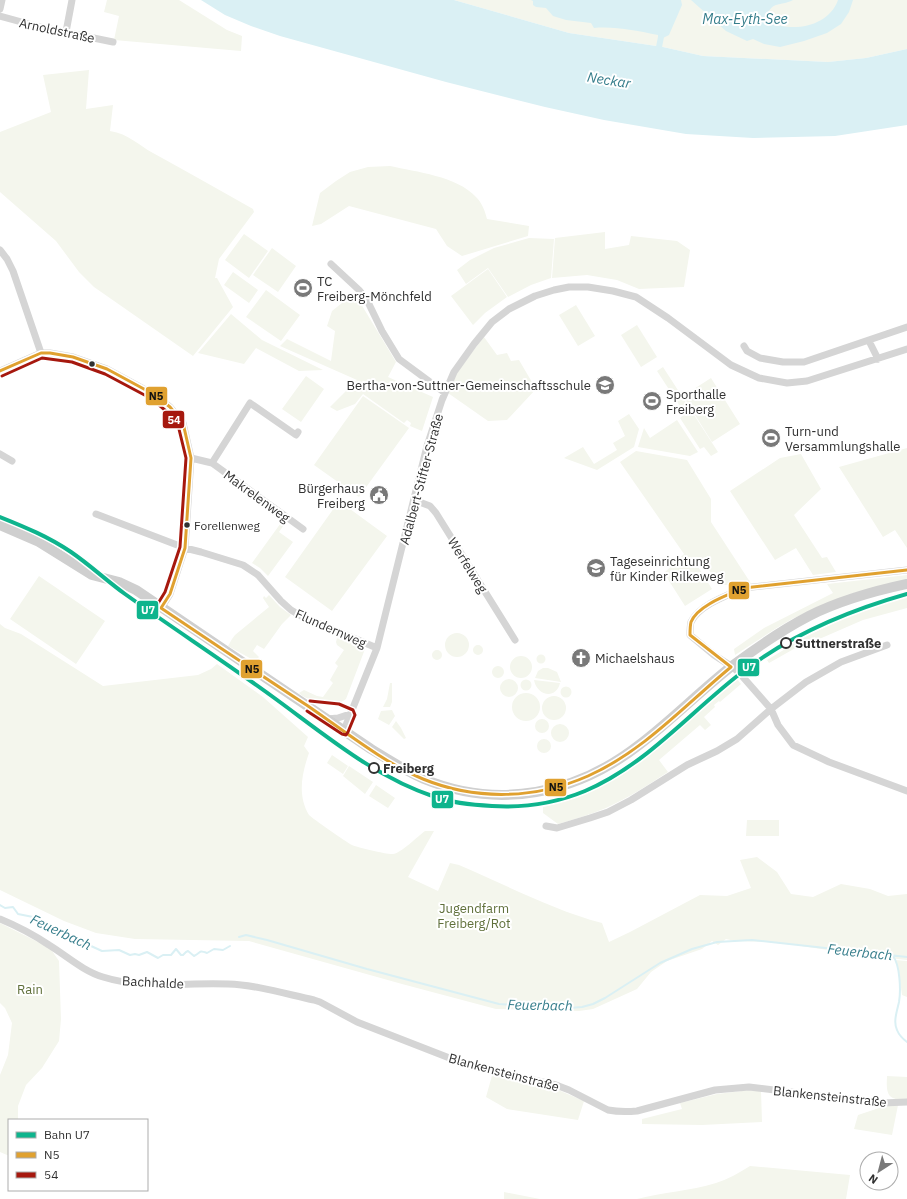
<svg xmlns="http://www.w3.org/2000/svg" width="907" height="1199" viewBox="0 0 907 1199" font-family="'IBM Plex Sans',sans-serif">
<rect width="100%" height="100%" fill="#fff"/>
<path fill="#f4f6ed" d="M107 0H179L227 30 242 36 241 51 114 40 119 16 104 12Z
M454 0H907V49L866 58 828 62 703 56 663 47 569 33Z
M89 70 86 109 113 105 110 131C129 134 138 145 153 153 187 172 220 190 253 209L254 212 219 259 215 278H217L233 307 193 356 94 287 79 272 56 241 0 192V132L51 112 43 75Z
M390 166C416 172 457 176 476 197 482 203 485 211 487 219L529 226 528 236 462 256 447 246 436 229 349 206 321 224 312 226 320 193 336 181 350 172 368 167Z
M605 232V249L629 245 631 236 677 241 690 250 684 287 639 289 617 280 587 275 552 278 555 238Z
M244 234 268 251 249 278 225 260Z
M529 238 554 239 551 278 531 285 508 297 488 268 466 284 457 270 470 260 494 248Z
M272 248 296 266 278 292 253 275Z
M488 269 507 297 485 313 473 325 451 296Z
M233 272 258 290 249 303 224 285Z
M266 290 300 315 281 341 246 317Z
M352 295 361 304 396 362 388 377 433 397 422 431 410 426 411 423 407 420 404 423 363 394 355 404 337 411 330 407 357 380 280 346 287 339 331 361 335 331 327 326 332 311Z
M576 305 595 336 578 346 559 315Z
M231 314 262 340 323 370 299 371 256 348 244 364 198 353Z
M637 325 657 357 641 367 621 335Z
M484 337 497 355 507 353 511 361 519 360 536 389 507 420 488 421 448 393 456 373Z
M663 367 718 452 711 456 704 447 700 449 680 418 685 414 657 371Z
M306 376 324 389 301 422 282 409Z
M711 378 740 424 712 442 683 396Z
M363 396 409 428 359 497 314 465Z
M629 414 639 429 634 447 597 470 564 458 583 447 594 464 617 450 613 443 625 436 618 421Z
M677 420 698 452 690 456 638 447 644 428 650 438Z
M907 448V548L895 530 883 537 839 467Z
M636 451 687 460 711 499V522L752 585H719L701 558 695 562 712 589 685 606 664 573 684 554 620 462Z
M801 454 821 489 794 515 822 558 827 557 836 572 813 575 796 548 775 560 730 491 780 458Z
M339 501 387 536 332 611 285 577Z
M283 520 286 522 279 532 293 542 268 576 260 568 252 563Z
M907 575V580L823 605 792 619 775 629 735 655 734 649 764 628 833 593 827 584Z
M39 576 105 621 76 664 10 619Z
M269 595 280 607 291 615 282 624 264 649 257 645 253 651 259 657 255 661 228 646 232 639 235 635 269 607 263 598 264 596 266 598Z
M907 596V608L863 620 817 640 815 637 769 663 767 660 805 637 834 623 833 620 869 606Z
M0 624 5 628 21 634 103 686 198 675 211 669 217 664 263 697 308 737 304 746 309 753C302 773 297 795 309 815 312 818 346 842 352 845 356 847 389 855 393 854 400 854 418 836 425 831H434L408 877 438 891 450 863 459 865C506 885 553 910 602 923L609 942 630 932 700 895 727 896 751 888 740 860 757 857 777 872 791 894 813 897 841 884 870 889 888 896 907 894V960L861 955 775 942 735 941 726 939 718 945 712 941 702 949 667 961 651 972 637 989 593 1009 579 1011 496 1009 402 984 249 941 135 939 96 933 64 921 0 890Z
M445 645a12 12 0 1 1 24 0a12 12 0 1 1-24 0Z
M337 638 365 649 346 699C343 701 340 703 337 703 328 705 305 700 299 693L304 690 317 696 323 697 333 683 330 680 338 666 335 663 344 650 337 645 336 642Z
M473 650a5 5 0 1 1 10 0a5 5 0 1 1-10 0Z
M432 655a5 5 0 1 1 10 0a5 5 0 1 1-10 0Z
M536.5 659a4.5 4.5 0 1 1 9 0a4.5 4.5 0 1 1-9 0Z
M510 667a11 11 0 1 1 22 0a11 11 0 1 1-22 0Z
M492 672a6 6 0 1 1 12 0a6 6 0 1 1-12 0Z
M543 668H548L557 672 561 682 535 678 538 671Z
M737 679 741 684 720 702 719 701 714 705 715 707 704 717 711 725 705 730 700 725 659 760 668 772C648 785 628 798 606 808 590 815 574 819 558 824L543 813V807C559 803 575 799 590 792 647 767 689 718 737 679Z
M500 688a9 9 0 1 1 18 0a9 9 0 1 1-18 0Z
M520.5 685a5.5 5.5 0 1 1 11 0a5.5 5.5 0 1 1-11 0Z
M534 680 560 683C556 700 537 696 534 680Z
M390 683H392V702L390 707H383L387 699Z
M560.5 692a5.5 5.5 0 1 1 11 0a5.5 5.5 0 1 1-11 0Z
M512 707a14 14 0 1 1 28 0a14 14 0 1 1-28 0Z
M542 708a12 12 0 1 1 24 0a12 12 0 1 1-24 0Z
M392 710 395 716 389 725 378 719 381 711Z
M535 726a7 7 0 1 1 14 0a7 7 0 1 1-14 0Z
M396 721 401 728 406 738 404 739 392 727Z
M551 733a9 9 0 1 1 18 0a9 9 0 1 1-18 0Z
M537 746a7 7 0 1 1 14 0a7 7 0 1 1-14 0Z
M332 755 348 766 343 774 327 763Z
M349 766 373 782 365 794 343 776Z
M376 785 395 798 388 808 369 796Z
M747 820H779V836H746Z
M0 923 50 948 59 961 61 1019 59 1041 42 1068 26 1085 18 1106V1120H9V1155H7L0 1152V1075L8 1055 12 1023 5 1008 0 1003Z
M895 960 907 961V997L902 995 899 973Z
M493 1072 556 1089 584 1101 578 1120 507 1109 486 1097Z
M887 1076 907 1077V1099C903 1099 896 1100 893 1098 885 1095 887 1082 887 1076Z
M750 1090 761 1091 762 1122 702 1125 642 1124V1119L682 1109 680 1103 717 1094Z
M898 1105 892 1135 854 1129 858 1115 885 1106Z
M750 1166 850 1175 846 1199H637C663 1192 690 1191 716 1183 728 1179 739 1173 750 1166Z
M504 1192 540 1199H504Z"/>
<path fill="#daf0f4" d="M201 0H454L569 33 663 47 703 56 828 62 866 58 907 49V125L835 136 753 138 686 134 604 120 545 107 446 82 280 36 251 26 225 15Z
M531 0H681L682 5 669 35 663 38 658 37V35C637 31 615 26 594 28L591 23 566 20 553 16 546 8 536 7 533 5V1Z
M691 0H793C779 7 774 0 766 16L767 21C790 33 828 28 838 0H853L849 12 841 24 827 33 804 41 780 47 764 44 753 39 747 41 726 31Z"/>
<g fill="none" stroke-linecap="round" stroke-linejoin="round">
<path stroke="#daf0f4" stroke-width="2" d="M0 905 5 908 13 907 18 914 38 918 49 928 60 929 82 945 91 946 102 951 119 950 130 955 135 954 139 955 147 952 158 958 163 955H171L176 949 181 955H183L186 952 188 951 194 956C202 952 198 950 207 953L214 949 223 950 230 946
M239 937 246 935 267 940 367 969 499 1004 550 1007 569 1008 582 1007 593 1004 605 998 660 963 692 949 717 942 752 940 907 957
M893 956C900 965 901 990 899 1002 897 1011 893 1022 897 1030 899 1035 903 1039 907 1042"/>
<path stroke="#daf0f4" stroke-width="6" d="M659 47 661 37"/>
<path stroke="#d5d5d5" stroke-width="7" d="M0 9 2 0
M0 16 40 27 113 42
M66 32 72 0
M0 250 7 259 13 271 41 353
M331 264 359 290 367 300 382 331 399 359 445 393
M869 341 878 359
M744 346 747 351 760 358 783 362H804L907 327
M0 371 41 353H50L73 357 107 369 155 395 170 407 183 423 191 458 185 548 170 594 161 608
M0 454 12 461
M191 458 212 463 303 529
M212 463 250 403 296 435 298 432
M414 500 430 506 436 513 515 640
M96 514 185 548 201 552 243 565 258 575 281 601 291 610 301 616 377 648
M907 570 744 588C728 595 699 605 691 622 690 626 690 630 690 635L714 655 734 668 742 676 771 709 778 725 793 745 829 762 907 791
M327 719 338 718 350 714
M344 730 377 648 427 446 442 400 454 372 474 344 492 322 509 309 535 296 554 290 569 287H588L613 291 636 297 668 318 731 365 759 378 787 383 807 381 907 349
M546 826 557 828 590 818 608 812 631 800 687 765 717 751 737 739 771 709 806 682 841 662 887 645
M0 919C17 926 34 935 49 945 67 956 83 971 103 977 144 990 186 982 228 984 257 985 286 994 314 1000L320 1002 357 1022 470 1066 556 1085 569 1090 608 1110C618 1112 626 1112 637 1111L715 1090 749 1087 882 1103 907 1102"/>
<path stroke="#cfcfcf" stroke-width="10" d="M0 525 39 542 92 575 119 582 136 590 371 749C389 760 406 771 424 779 499 810 576 794 639 745 672 720 700 691 732 666 756 648 782 630 809 616 839 601 874 591 907 584"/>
<defs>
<path id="bus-1" d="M0 371 41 353H50L73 357 107 369 155 395 170 407 183 423 191 458 185 548 170 594 161 608C210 641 259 674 308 706 343 730 384 763 423 779 477 801 536 799 588 776 644 751 685 705 731 667L690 635C690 631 690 626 691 622 698 605 728 595 744 588L907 570"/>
<path id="bus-2" d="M2 376 42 358 72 362 105 374 152 399 166 411 178 425 186 458 180 547 165 592 157 605
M307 711 342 734 346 735 348 732 355 715 353 710 339 704 310 701"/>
</defs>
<use href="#bus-1" stroke="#fff" stroke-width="6"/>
<use href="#bus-2" stroke="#fff" stroke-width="6"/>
<use href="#bus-1" stroke="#e0a130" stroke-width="3"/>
<use href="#bus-2" stroke="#a6180e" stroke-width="3"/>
<defs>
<path id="rail-1" d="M0 517C25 527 49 537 71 552 90 565 107 581 125 594 174 629 225 662 273 697 324 734 374 777 435 797 453 803 473 805 492 806 523 808 556 803 585 791 646 765 689 713 741 673 790 635 847 611 907 594"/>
</defs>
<use href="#rail-1" stroke="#fff" stroke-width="7"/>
<use href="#rail-1" stroke="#0eb48d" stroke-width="4"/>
</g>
<defs>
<symbol id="stadium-disc" viewBox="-11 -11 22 22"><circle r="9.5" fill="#797979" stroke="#fff"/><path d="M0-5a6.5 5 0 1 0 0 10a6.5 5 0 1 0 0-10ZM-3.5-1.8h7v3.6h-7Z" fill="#fff"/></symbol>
<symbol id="school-disc" viewBox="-11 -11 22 22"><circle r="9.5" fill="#797979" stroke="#fff"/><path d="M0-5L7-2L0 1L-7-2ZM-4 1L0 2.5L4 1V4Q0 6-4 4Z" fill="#fff"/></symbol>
<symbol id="civic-disc" viewBox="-11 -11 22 22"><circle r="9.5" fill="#797979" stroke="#fff"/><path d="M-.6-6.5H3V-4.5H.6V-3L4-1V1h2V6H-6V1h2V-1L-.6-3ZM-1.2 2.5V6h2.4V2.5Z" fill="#fff"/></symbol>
<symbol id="church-disc" viewBox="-11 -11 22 22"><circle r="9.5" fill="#797979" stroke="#fff"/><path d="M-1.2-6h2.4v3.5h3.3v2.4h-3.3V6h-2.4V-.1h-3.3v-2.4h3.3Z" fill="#fff"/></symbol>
</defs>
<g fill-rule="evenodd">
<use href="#stadium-disc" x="292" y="277" width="22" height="22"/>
<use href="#school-disc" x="594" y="374" width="22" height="22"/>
<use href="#stadium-disc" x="641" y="390" width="22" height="22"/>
<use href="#stadium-disc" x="760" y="427" width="22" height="22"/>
<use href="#civic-disc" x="368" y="484" width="22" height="22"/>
<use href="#school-disc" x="585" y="557" width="22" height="22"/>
<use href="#church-disc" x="570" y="647" width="22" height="22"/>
</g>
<g fill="#313131" stroke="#fff" stroke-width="1.5">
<circle cx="92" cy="364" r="3.5"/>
<circle cx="187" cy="525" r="3.5"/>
</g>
<g fill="#fff" stroke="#313131" stroke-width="2">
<circle cx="786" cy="643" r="5"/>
<circle cx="374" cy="768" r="5"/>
</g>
<g text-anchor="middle" stroke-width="4" stroke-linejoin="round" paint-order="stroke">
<g font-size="12" fill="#313131" stroke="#fff" text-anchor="start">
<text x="194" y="530">Forellenweg</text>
</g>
<g font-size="13" fill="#313131" stroke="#fff">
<text transform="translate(57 30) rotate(12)" y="5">Arnoldstraße</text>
<text transform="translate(421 479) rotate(-75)" y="5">Adalbert-Stifter-Straße</text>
<text transform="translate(257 496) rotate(36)" y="5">Makrelenweg</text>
<text transform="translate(468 565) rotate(58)" y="5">Werfelweg</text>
<text transform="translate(331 628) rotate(24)" y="5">Flundernweg</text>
<text transform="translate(153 982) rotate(3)" y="5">Bachhalde</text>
<text transform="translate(504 1072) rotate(15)" y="5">Blankensteinstraße</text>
<text transform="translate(830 1096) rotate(6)" y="5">Blankensteinstraße</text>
</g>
<g font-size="13" fill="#313131" stroke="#fff" text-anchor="start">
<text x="317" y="286">TC<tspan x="317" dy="15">Freiberg-Mönchfeld</tspan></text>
<text x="591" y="390" text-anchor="end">Bertha-von-Suttner-Gemeinschaftsschule</text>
<text x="666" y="399">Sporthalle<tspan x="666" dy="15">Freiberg</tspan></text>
<text x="785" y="436">Turn-und<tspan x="785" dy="15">Versammlungshalle</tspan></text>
<text x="365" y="493" text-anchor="end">Bürgerhaus<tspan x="365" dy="15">Freiberg</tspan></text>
<text x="610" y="566">Tageseinrichtung<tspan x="610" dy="15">für Kinder Rilkeweg</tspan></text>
<text x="595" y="663">Michaelshaus</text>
</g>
<g font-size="13" font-weight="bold" fill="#313131" stroke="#fff" text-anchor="start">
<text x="795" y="648">Suttnerstraße</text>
<text x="383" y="773">Freiberg</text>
</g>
<g font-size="13" fill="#60703b" stroke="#fff">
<text x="474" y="913">Jugendfarm<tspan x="474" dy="15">Freiberg/Rot</tspan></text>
<text x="30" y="994">Rain</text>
</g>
<g font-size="14" font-style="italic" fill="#357d8b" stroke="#fff">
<text x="745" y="24">Max-Eyth-See</text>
<text transform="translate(609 80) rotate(9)" y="5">Neckar</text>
<text transform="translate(61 932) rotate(25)" y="5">Feuerbach</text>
<text transform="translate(860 952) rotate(6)" y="5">Feuerbach</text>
<text transform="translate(540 1005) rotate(1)" y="5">Feuerbach</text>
</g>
</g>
<g stroke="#fff" stroke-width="1.5">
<rect x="145" y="386" width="23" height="20" rx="4" fill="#e0a130"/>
<rect x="162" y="410" width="23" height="19" rx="4" fill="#a6180e"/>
<rect x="728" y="581" width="22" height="19" rx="4" fill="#e0a130"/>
<rect x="136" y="600" width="23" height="20" rx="4" fill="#0eb48d"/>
<rect x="737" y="658" width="23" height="19" rx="4" fill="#0eb48d"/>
<rect x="240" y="659" width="23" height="20" rx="4" fill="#e0a130"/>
<rect x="544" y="778" width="23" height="19" rx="4" fill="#e0a130"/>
<rect x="431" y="790" width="23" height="19" rx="4" fill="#0eb48d"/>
</g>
<g font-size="11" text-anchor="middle" font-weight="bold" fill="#fff">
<text x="174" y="424">54</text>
<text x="148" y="614">U7</text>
<text x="749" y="671">U7</text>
<text x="442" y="803">U7</text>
</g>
<g font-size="11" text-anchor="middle" font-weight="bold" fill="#111">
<text x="156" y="400">N5</text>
<text x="739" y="594">N5</text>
<text x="252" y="673">N5</text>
<text x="556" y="791">N5</text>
</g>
<rect x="8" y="1119" width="140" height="72" fill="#ffffff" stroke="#adadad"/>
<rect x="16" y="1132" width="20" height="6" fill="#0eb48d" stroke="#adadad"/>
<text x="44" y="1139" font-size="12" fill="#313131">Bahn U7</text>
<rect x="16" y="1152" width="20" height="6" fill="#e0a130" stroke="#adadad"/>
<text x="44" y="1159" font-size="12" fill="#313131">N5</text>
<rect x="16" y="1172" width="20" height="6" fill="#a6180e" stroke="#adadad"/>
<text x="44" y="1179" font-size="12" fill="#313131">54</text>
<g transform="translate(879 1171) rotate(216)"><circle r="19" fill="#ffffff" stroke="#adadad"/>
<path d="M0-3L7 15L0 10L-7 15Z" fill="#797979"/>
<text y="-6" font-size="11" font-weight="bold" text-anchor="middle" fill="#313131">N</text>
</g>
</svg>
